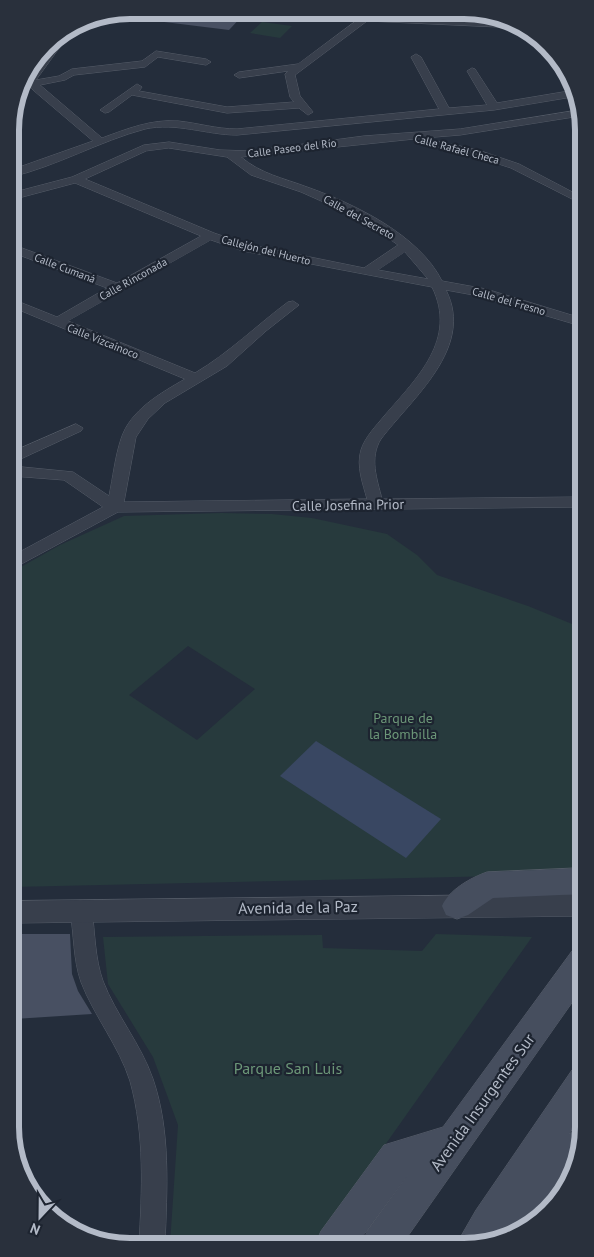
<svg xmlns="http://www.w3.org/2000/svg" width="594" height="1257" viewBox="0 0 594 1257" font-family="'PT Sans',sans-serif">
<rect width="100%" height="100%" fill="#242d3b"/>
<path fill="#273a3d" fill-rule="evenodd" d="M262 22 292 26 280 38 250 33Z
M221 513 272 514 312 518 387 534 417 555 437 575 528 606 582 628 583 874 13 887 12 572 60 545 124 516ZM188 646 255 689 197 740 129 695Z
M436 934 532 937 315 1244H170L178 1125 153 1057 108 984 103 937 322 935 323 948 422 951Z"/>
<path fill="#394762" d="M316 741 441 819 406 858 280 776Z"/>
<path fill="#485062" d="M148 10 224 11 245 13 229 30 148 20Z
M13 934H70L72 974 78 991 92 1014 14 1019Z"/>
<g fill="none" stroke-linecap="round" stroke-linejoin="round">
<defs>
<path id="minor" d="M317 11H326L317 19 313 16Z
M368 12H377L374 16 509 23 519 28 367 21 295 75 300 96 313 112 308 115 299 108 227 113 132 95 109 112 105 113 100 110 137 84 142 87 139 91 227 107 294 102 290 97 285 74 288 71 239 78 234 75 239 72 298 64Z
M71 27 73 29 36 80 59 76 72 69 142 61 156 51 206 59 211 62 206 65 158 57 145 67 74 75 65 80 40 85 102 138C127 129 151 119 178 121 198 123 216 129 237 129L439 109 411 57 416 54 421 57 449 108 487 105 467 71 472 68 475 69 497 103 575 90 578 96 494 110 237 135C207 135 176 122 145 129 100 141 57 166 11 177V170L93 141 33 90 25 79 59 35Z
M580 110V116L460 135 423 138 478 150 519 164 580 196V203L511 168 471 155 414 142V139L241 157C261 174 283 178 307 187 355 204 419 235 442 281L486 289 581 318V326L479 296 446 290C475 348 412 398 381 439 369 458 377 479 382 499L581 497V507L118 512 12 569V556L103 507 64 480 12 476V466L73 472 109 496C113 477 115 457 121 439 130 410 161 393 185 379L12 307V299L57 317 107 288 11 252V244L117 283 201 236 75 183 11 200V193L72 177 144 145 169 142 220 150 251 151 364 136 460 129ZM169 148 227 157 251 175 301 192 346 212 370 225 398 245 364 268 246 244 214 233 85 179 146 151ZM211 240 243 251 432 287C458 339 417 378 385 415 376 426 365 437 361 450 356 466 363 484 367 499L124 502 136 437 148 419 165 403 227 366 266 331 299 305 293 301 288 302C257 325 229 353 195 373L68 321ZM405 252 428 279 378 270Z
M76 424 83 428 81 431 12 463V452Z
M81 901 89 903 92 910C95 933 95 959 103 981 116 1015 141 1044 153 1079 171 1132 167 1189 165 1244L139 1245C142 1190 145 1135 130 1081 119 1046 94 1016 81 982 73 959 74 934 70 910L73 903Z"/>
<path id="tertiary" d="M583 894V916L13 923V901Z"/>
<path id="secondary" d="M583 868V894L493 898 468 915 457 919 446 915 442 906C449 890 470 878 487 872Z
M583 947V987L403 1243H362L368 1230 410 1172 357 1244H315L321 1231 384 1145 443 1127 572 951Z
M583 1066 584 1113 569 1134 581 1129 584 1130V1135L575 1173 554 1206 502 1236 495 1243H457L476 1210 572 1070Z"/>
</defs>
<use href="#minor" stroke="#565d69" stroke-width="1"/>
<use href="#tertiary" stroke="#565d69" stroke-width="1"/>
<use href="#secondary" stroke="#565d69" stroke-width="1"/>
<use href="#minor" fill="#383f4c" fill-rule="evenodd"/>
<use href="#tertiary" fill="#383f4c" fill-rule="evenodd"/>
<use href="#secondary" fill="#464e5e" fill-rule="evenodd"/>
</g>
<g text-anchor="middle" stroke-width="4.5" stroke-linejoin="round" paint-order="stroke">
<g font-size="11" fill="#b3bac7" stroke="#1d2430">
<text transform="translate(292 148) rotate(-7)" y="4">Calle Paseo del Río</text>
<text transform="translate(457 149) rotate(15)" y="4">Calle Rafaél Checa</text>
<text transform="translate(359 217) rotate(29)" y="4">Calle del Secreto</text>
<text transform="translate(266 250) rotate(14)" y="4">Callejón del Huerto</text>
<text transform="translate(65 268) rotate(21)" y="4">Calle Cumaná</text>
<text transform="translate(133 279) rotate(-29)" y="4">Calle Rinconada</text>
<text transform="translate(509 301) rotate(16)" y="4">Calle del Fresno</text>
<text transform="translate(103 341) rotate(22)" y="4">Calle Vizcainoco</text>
</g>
<g font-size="14" fill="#b3bac7" stroke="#1d2430">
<text transform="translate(348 505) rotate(-1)" y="5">Calle Josefina Prior</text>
</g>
<g font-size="14" fill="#6c9778" stroke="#1d2430">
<text x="403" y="723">Parque de<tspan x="403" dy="16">la Bombilla</tspan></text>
</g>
<g font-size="16" fill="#b3bac7" stroke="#1d2430">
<text transform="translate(298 907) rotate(-1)" y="6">Avenida de la Paz</text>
<text transform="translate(482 1102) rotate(-54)" y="6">Avenida Insurgentes Sur</text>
</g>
<g font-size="16" fill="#6c9778" stroke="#1d2430">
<text x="288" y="1074">Parque San Luis</text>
</g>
</g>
<path d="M0 0H594V1257H0ZM130 19H464A111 111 0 0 1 575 130V1127A111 111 0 0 1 464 1238H130A111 111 0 0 1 19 1127V130A111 111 0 0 1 130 19Z" fill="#29303c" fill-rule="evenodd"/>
<path fill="none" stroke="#b3bac7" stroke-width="6" d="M130 19H464A111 111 0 0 1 575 130V1127A111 111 0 0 1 464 1238H130A111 111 0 0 1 19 1127V130A111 111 0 0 1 130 19Z"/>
<g transform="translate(40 1217) rotate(202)" stroke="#1d2430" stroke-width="4" paint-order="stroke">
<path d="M0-4L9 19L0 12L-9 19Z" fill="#b3bac7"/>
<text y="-8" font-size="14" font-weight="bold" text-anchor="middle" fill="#b3bac7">N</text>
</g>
</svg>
